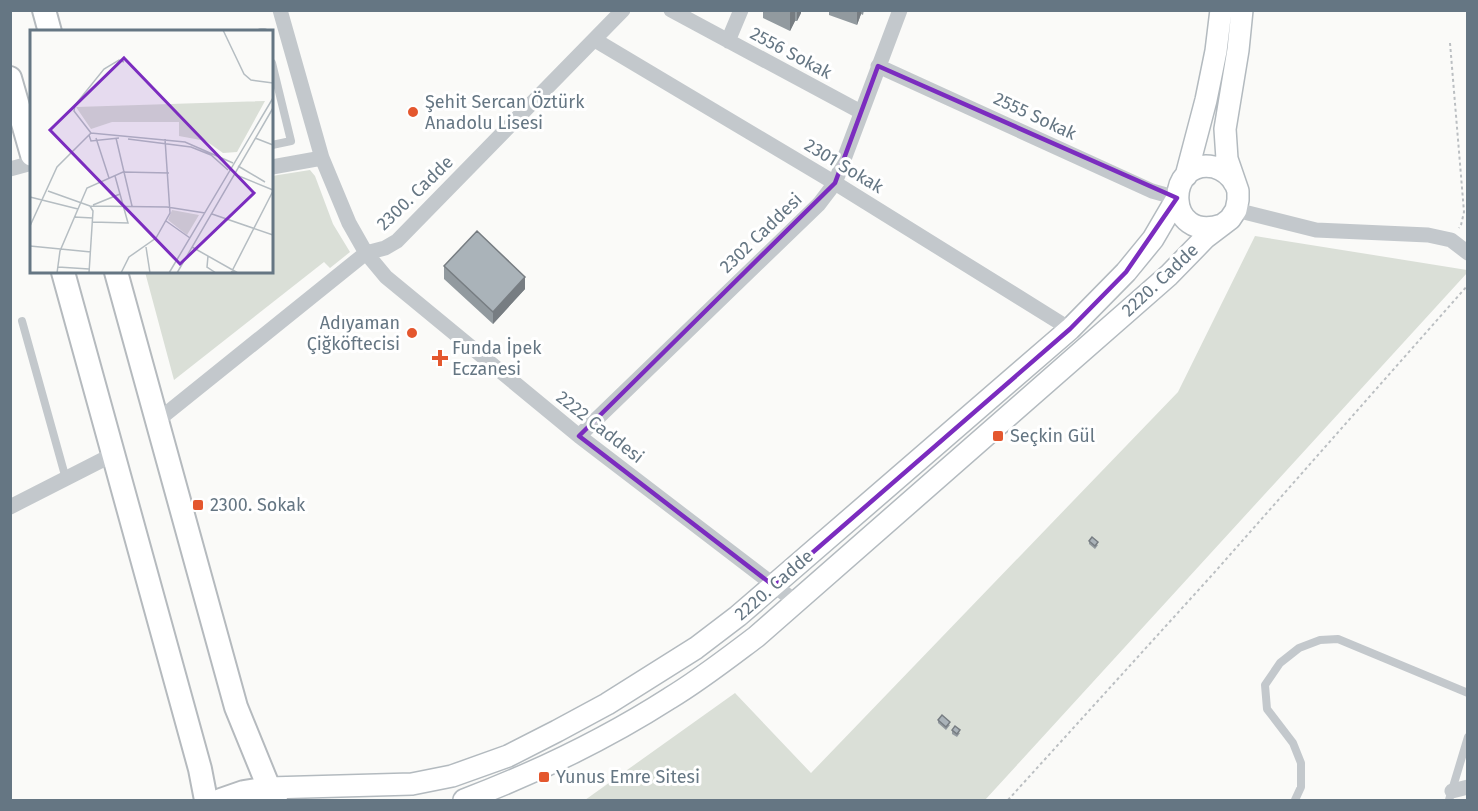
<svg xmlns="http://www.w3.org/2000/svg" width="1478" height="811" viewBox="0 0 1478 811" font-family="'Fira Sans',sans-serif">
<rect width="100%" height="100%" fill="#fafaf8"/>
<path fill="#dadfd7" d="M310 170 315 176 333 224 350 252 330 268 324 262 174 380 145 272H272V176Z
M1255 236 1467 270V273L985 800H585L735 693 811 773 1178 392Z"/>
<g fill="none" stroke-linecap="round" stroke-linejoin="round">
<defs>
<path id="secondary" d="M1186 176 1206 100 1216 51 1221 10
M1222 225C1164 244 1165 157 1214 167 1224 170 1231 176 1235 184
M269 788 412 784 452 776 508 756 557 731 607 704 696 648 738 616 1070 329 1126 272 1153 239 1177 198
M464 800C535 773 606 739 670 698 700 680 728 658 756 637L1169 275 1205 238 1230 219 1236 210 1238 200V191L1227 159 1225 129 1238 50 1242 10"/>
<path id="primary" d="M44 10 50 32
M10 78 32 155
M63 272 200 769 206 800
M116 272 236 707 269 788 276 800
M221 800 244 792 269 788"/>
</defs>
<use href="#secondary" stroke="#b3babf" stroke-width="24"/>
<use href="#primary" stroke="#b5babe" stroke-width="26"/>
<path stroke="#bbbfc2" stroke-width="2" stroke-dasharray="3 3" stroke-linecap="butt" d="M1450 43 1464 212 1461 225 1459 228
M1008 800 1213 574 1468 285"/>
<path stroke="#c3c8cc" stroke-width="8" d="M261 32H264
M272 63 291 141 272 145
M22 321 66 479
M1295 800 1301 787V763L1293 743 1267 709 1265 685 1280 663 1299 648 1320 640 1338 639 1468 693
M1449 800 1468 737"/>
<path stroke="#c3c8cc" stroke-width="15" d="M280 10 322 158 349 223 366 253 386 277 579 436 796 602
M671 10 861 112
M595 40 835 183 1070 329
M728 41 741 10
M878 66 1152 191 1177 198
M272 167 322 158
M10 169 32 163
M1236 210 1316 230 1428 235 1451 240 1468 253
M157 421 366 253 385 248 397 241 623 10
M579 436 819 204 835 183 900 10
M10 507 114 454
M1452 791 1468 787"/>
<use href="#secondary" stroke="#fff" stroke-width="21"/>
<use href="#primary" stroke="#fff" stroke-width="22"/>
</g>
<path fill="#929a9f" d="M763 10H801V13L797 21H795L790 31 763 18Z
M829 10H864L863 15 861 14 857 25 829 15Z
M444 266 525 289 493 324 444 279Z
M1089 541 1098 545 1095 549 1089 544Z
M938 720 950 725 946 730 938 723Z
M952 730 960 733 957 737 952 734Z"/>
<path fill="#777d82" d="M791 10H795V21L790 31V13Z
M797 10H801V13L797 21Z
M857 10H861V14L857 25Z
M525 277V289L493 324V312Z"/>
<path fill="#aab3b9" stroke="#777d82" stroke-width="1.5" d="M477 231 525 277 493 312 444 266Z
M1092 537 1098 542 1095 546 1089 541Z
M942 715 950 722 946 727 938 720Z
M955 726 960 730 957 734 952 730Z"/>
<path fill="none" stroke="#7b2cbf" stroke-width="4.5" stroke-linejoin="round" d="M878 66 1177 198 1126 272 1070 329 774 586 579 436 835 183Z"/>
<g fill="#e4572e" stroke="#fff" stroke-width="2">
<circle cx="413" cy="112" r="6"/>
<circle cx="412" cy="333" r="6"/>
<path d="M437 349h6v6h6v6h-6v6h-6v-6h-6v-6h6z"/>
<rect x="992" y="430" width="12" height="12" rx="3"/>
<rect x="192" y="499" width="12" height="12" rx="3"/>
<rect x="538" y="771" width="12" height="12" rx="3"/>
</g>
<g text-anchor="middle" stroke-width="6" stroke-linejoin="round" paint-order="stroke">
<g font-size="18" fill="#657683" stroke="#fff">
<text transform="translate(791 53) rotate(28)" y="6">2556 Sokak</text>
<text transform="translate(1035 116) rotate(25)" y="6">2555 Sokak</text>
<text transform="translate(844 166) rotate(31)" y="6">2301 Sokak</text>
<text transform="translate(415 193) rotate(-44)" y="6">2300. Cadde</text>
<text transform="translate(761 233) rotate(-44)" y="6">2302 Caddesi</text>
<text transform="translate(1160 280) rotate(-43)" y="6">2220. Cadde</text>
<text transform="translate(600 427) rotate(38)" y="6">2222 Caddesi</text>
<text transform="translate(774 585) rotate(-41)" y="6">2220. Cadde</text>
</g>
<g font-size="18" fill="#657683" stroke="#fff" text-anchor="start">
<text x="425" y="108">Şehit Sercan Öztürk<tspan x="425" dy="21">Anadolu Lisesi</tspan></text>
<text x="400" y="329" text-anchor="end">Adıyaman<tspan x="400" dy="21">Çiğköftecisi</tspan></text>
<text x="452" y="354">Funda İpek<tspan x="452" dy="21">Eczanesi</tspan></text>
<text x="1010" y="442">Seçkin Gül</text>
<text x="210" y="511">2300. Sokak</text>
<text x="556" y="783">Yunus Emre Sitesi</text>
</g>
</g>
<g transform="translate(30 30)">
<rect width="243" height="243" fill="#fafaf8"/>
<path d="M235 71 207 122 193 123 176 111 149 106V92H82L61 99 46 77ZM142 180 169 185 157 205 138 190Z" fill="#dadfd7"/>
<path fill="none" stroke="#b5bdc2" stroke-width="1.5" d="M193 0 214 44 221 50 243 53M61 103 44 81 45 75 74 39 89 30 94 32M59 105 61 111 89 108M66 108 79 148M86 108 102 176M225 108 243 115M98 109 161 117 181 125 198 140M208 136 235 152M204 144 243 160M18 161 60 176M0 167 48 179M63 175 90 164M60 176 137 177 175 183M182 184 243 205M44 187 63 188M136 191 160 208M62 192 98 193 85 146M0 196 27 137 61 103 155 112 203 133M0 216 61 222M116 217 120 243M162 217 208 243M178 226 177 237 186 243M28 237 59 239M27 243 30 221 57 158 93 142 139 143M59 243 63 181 60 176M91 243 99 227 126 208 140 183 135 109M139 243 243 68M147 243 243 78M201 243 243 161"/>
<path fill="#7b2cbf" fill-opacity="0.15" stroke="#7b2cbf" stroke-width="3" d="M94 28 224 163 150 234 20 100Z"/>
<rect width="243" height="243" fill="none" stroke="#657683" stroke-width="3"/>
</g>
<rect width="1478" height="811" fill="none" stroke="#657683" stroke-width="24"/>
</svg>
